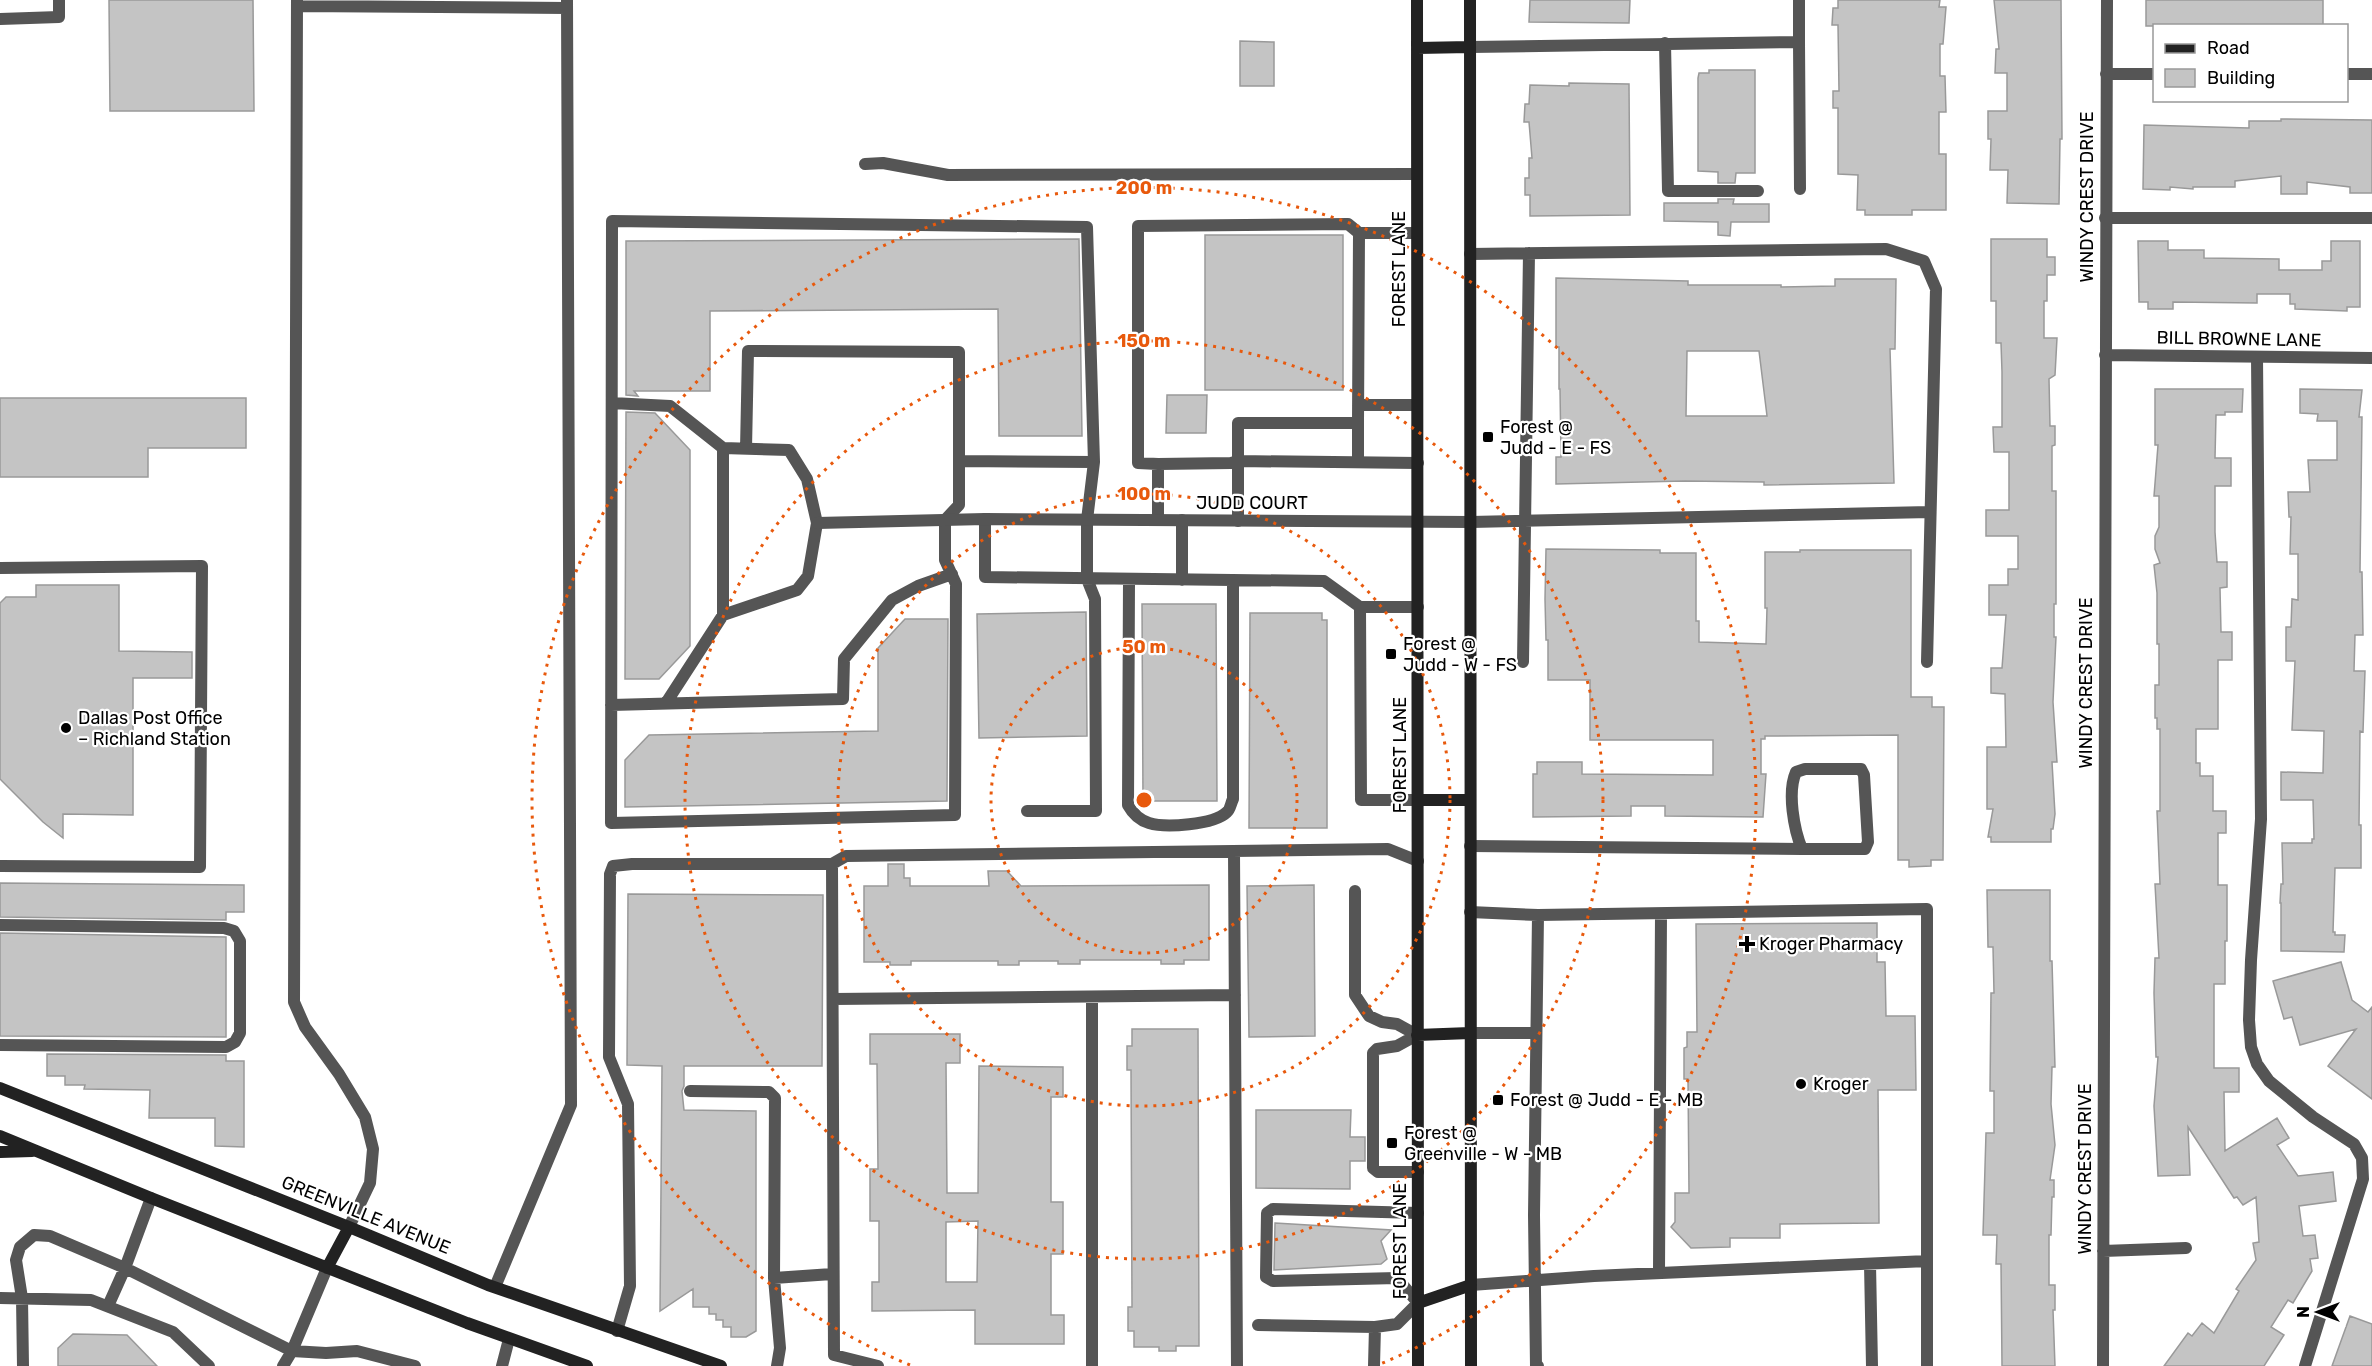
<svg xmlns="http://www.w3.org/2000/svg" width="2372" height="1366" viewBox="0 0 2372 1366" font-family="Rubik,sans-serif">
<rect width="100%" height="100%" fill="#fff"/>
<path fill="#c4c4c4" stroke="#999" stroke-width="1.5" fill-rule="evenodd" d="M109 0H253L254 111H110Z
M1530 0H1630L1629 23 1529 22Z
M1838 0H1940L1939 7H1946L1943 44H1940V76H1945L1946 112H1939V154H1946V210H1912V215H1865V210H1857L1858 175 1838 174V108H1833V91H1839L1838 25H1832L1833 8H1838Z
M1994 0H2061L2062 139H2060L2059 204 2007 203 2008 170H1990L1991 139H1988V111H2007V73H1995L1996 49H1999Z
M2146 0H2323V26H2146Z
M1240 41 1274 42V86H1240Z
M1709 70H1755V173H1736L1735 183H1718V172L1698 171V78L1699 73H1709Z
M1569 83 1629 84 1630 215 1530 216V195H1525V178H1529V158H1532L1529 122H1524L1525 104H1529L1530 85 1569 86Z
M2281 119 2372 120V193H2350V187L2307 182V194H2281V176L2235 181V187H2193V189L2170 187V190L2143 189 2144 125 2249 128V121H2281Z
M1718 199H1734L1733 204H1769V222H1731L1730 236 1718 235V222L1664 221V203H1718Z
M1205 235H1343V390H1205Z
M1079 239 1082 436H999L998 309 710 311V391H634L638 396 626 395V241Z
M1991 239H2047V257H2055V275H2047V301H2044V338H2057L2055 375 2049 379 2050 426H2055V445L2052 446V491H2056V604H2054V637H2056L2053 702 2057 762H2052L2055 814 2053 829H2051V842H1991V837H1988L1993 809H1987V747H2006L2005 694 1991 693V668H2002L2006 615H1989V585H2008V569H2018V536H1986V510H2009V452H1994L1993 427H2002V372L2001 343H1996V301H1991Z
M2138 241H2168V250H2204V258L2279 259V270H2322V261H2331V241H2360V307H2347V311L2295 309V304H2290V294H2257V303L2173 302V309H2148V302H2139Z
M1556 278 1688 281V285H1781V287L1835 286V279H1896L1895 349H1890L1894 483 1764 485V482L1685 481 1556 484V457H1561L1560 389H1559V347H1556ZM1687 351H1759L1767 416H1686Z
M2155 389H2243L2242 412H2225V415H2216L2215 458H2231V486H2215V532L2217 562H2227V587L2220 588 2221 632H2232V660H2218V729H2196V763H2200V776H2213V811H2226V833H2218V885H2227V941H2225V984H2214V1068H2239V1092H2224L2225 1151 2277 1118 2289 1138 2277 1145 2298 1176 2333 1172 2336 1201 2299 1206 2303 1236 2315 1235 2318 1258 2310 1259 2312 1271 2293 1303 2288 1300 2271 1327 2284 1335 2264 1366H2164L2188 1333 2192 1336 2202 1323 2214 1333 2239 1291 2236 1289 2256 1260 2253 1243 2259 1242 2256 1197 2243 1205 2237 1197 2234 1198 2188 1127 2190 1175 2158 1176 2154 1106 2158 1057H2156L2154 993 2155 958H2159L2155 884H2160L2157 811H2160V729H2157V718H2155V685H2159V644H2157V593L2154 565 2160 563 2155 549V536L2159 527V496H2154L2158 445H2155Z
M2300 389 2362 390 2359 417H2362L2360 572H2362L2363 635H2355L2354 671H2365L2363 732 2360 731 2359 825H2361V868H2335L2333 932H2335V935H2345L2344 952 2281 951V903H2280L2281 884H2283L2282 843H2312V839H2314L2313 800H2281V772L2323 773 2324 731 2292 730 2295 661H2286V627H2291L2292 599 2298 600V554H2290L2291 517H2289L2288 492H2310L2308 460H2337V421H2317L2318 414 2300 413Z
M1167 395H1207L1206 433H1166Z
M0 398H246V448H148V477H0Z
M626 412 655 413 690 450V646L659 679H625Z
M1546 549 1660 550V553H1696V621H1699V642L1766 644 1767 608H1765V552H1800V550H1911V697H1932V707H1944L1943 860H1931V866L1909 867V860H1898V735L1765 736V739H1761V774H1766L1763 817 1665 816V806H1631V816L1533 817V774H1537V762H1582V774L1713 775V740H1590V680H1548V640H1546L1545 599Z
M36 585H119V651L192 652V678H133V815L63 814V838L43 822 0 779V603L6 597H36Z
M1142 604H1216L1217 801H1143Z
M1086 612 1087 736 979 738 977 614Z
M1250 613H1322V620H1327V828H1249Z
M905 619H948L947 801 625 807V760L649 735 878 731V648Z
M888 864H904V878H910V886H989L988 871H1007L1021 886 1209 885V960H1184V964H1161V960H1080V964H1058V961H1019V965H998V961H911V965H890V962H864V886H888Z
M0 883 244 885V912H226V920L0 917Z
M1314 885 1315 1036 1249 1037 1247 886Z
M1987 890H2050V961H2052L2055 1067H2052L2051 1104 2055 1145 2050 1180H2054V1197H2052L2051 1235H2049V1285H2055V1310H2053L2055 1366H2002L2001 1264H1996L1997 1235H1983L1986 1133H1994V1091H1990L1991 993H1994L1993 947H1988Z
M628 894 823 895 822 1066H684V1086L682 1091 684 1110 756 1111V1331L746 1337H731V1327H723V1320H716V1314H709V1307H693V1289L660 1311 662 1066 627 1065Z
M1877 923V962H1885L1886 1016H1915L1916 1090H1878L1879 1223 1780 1224V1238H1730V1247L1691 1248 1671 1227 1675 1222V1193H1689L1688 1079H1684V1048L1687 1047V1032H1697L1696 924Z
M0 933 226 937V1037L0 1036Z
M2341 962 2352 1000 2368 1012 2372 1007V1099L2328 1066 2356 1029 2300 1045 2292 1017 2284 1019 2273 981Z
M1132 1029H1198L1199 1346H1176V1351H1159V1347H1134V1331H1128V1307H1132L1131 1070H1127V1046H1132Z
M870 1034H960V1063H946L947 1193H978L979 1066 1063 1067V1097H1051V1202H1063V1254H1051V1315H1064V1344H975V1310L872 1311V1282H879V1221H870V1169H878L877 1064H870ZM978 1221 977 1282H946V1222Z
M47 1054 226 1055V1061H244V1147L215 1146V1118H149L150 1090 84 1089 85 1085H65V1076H47Z
M1256 1110H1351L1350 1137H1365V1161H1350V1189L1256 1188Z
M1275 1223 1391 1230 1381 1241 1387 1259 1381 1264 1274 1270Z
M2350 1316 2372 1324V1366H2332Z
M73 1334 127 1335 157 1366H58V1348Z"/>
<g fill="none" stroke-linecap="round" stroke-linejoin="round">
<path stroke="#555" stroke-width="12" d="M297 0 294 1002 305 1027 339 1074 365 1117 373 1149 370 1183 349 1227
M297 6 567 8
M0 19 59 17V0
M1799 42 1800 189
M1665 43 1668 191H1758
M1470 47 1799 42V0
M865 164 883 163 948 175 1417 174
M2105 218H2372
M1470 254 1886 249 1924 261 1936 289 1927 662
M2257 357 2261 819 2251 960 2249 1020 2251 1047 2257 1064 2269 1081 2313 1117 2354 1144 2362 1158 2363 1179 2305 1366
M612 403 670 406 723 448 789 450 807 479 817 523 808 576 797 590 723 615 666 703
M1358 405H1417
M1358 423V462
M746 449 748 351 959 352V505L945 520V560L956 584 955 815 611 823 612 221 1087 227 1094 462 1087 520V579L1095 599 1096 811H1027
M959 461 1094 462
M1158 464 1231 463 1238 461V423H1358L1359 233H1417
M985 519V577L1324 581 1360 607
M1158 520V464L1138 463V226L1348 224 1359 233
M1182 520V580
M1238 521V461L1418 463
M1471 522 1930 512
M0 568 202 566 200 867 0 866
M1129 580 1128 805C1133 814 1139 820 1149 823 1165 828 1214 825 1227 812 1230 810 1231 803 1233 799V580
M723 615V448
M1523 662 1529 253
M611 705 843 699 844 659 892 600 918 586 952 574
M1805 769H1861L1864 775 1868 842 1865 849H1802C1794 830 1787 792 1796 772Z
M1418 800H1361L1360 607H1418
M1470 846 1802 849
M1234 852 1237 1366
M832 864 834 1355 878 1366
M1355 891V995L1369 1016 1382 1022 1397 1024 1417 1035
M1470 912 1538 915
M0 925 224 928 234 931 240 941V1033L235 1042 226 1047 0 1045
M1092 997V1366
M833 999 1235 995
M1470 1033H1536
M1417 1035 1397 1046 1377 1049 1373 1053V1168L1378 1172H1418
M690 1091 769 1092 775 1098 774 1278 780 1348 777 1366
M1870 1264 1872 1366
M1659 1273 1661 914
M774 1278 832 1274
M1471 1285 1594 1276 1927 1261
M495 1287 571 1105 567 0
M0 1298 91 1300 173 1332 209 1366
M108 1306 125 1268 151 1198
M1258 1325 1375 1327 1374 1366
M1375 1327 1397 1324 1418 1303 1397 1278 1273 1281 1266 1277 1267 1213 1273 1209 1418 1213
M617 1331 630 1286 628 1104 609 1057 610 874 613 866 632 864H832L846 856 1388 849 1418 861
M23 1366 22 1298 16 1260 20 1247 34 1235 50 1236 125 1268 292 1351 326 1353 357 1351 415 1366
M283 1366 292 1351 327 1268
M502 1366 509 1339
M1538 1366H1536L1534 1215 1538 915 1927 909V1366"/>
<path stroke="#555" stroke-width="12" d="M2106 74H2154
M2346 74H2372
M2105 355 2372 358
M817 523 985 519 1471 522
M2103 1251 2186 1248
M2103 1366 2107 0"/>
<path stroke="#222" stroke-width="12" d="M1417 0 1418 1366
M1470 0 1471 1366
M1417 48 1470 47
M1418 800H1470
M1417 1035 1470 1033
M0 1088 349 1227 488 1285 721 1366
M0 1136 151 1198 467 1323 587 1366
M0 1152 32 1151
M327 1268 349 1227
M1418 1303 1471 1285"/>
</g>
<g fill="none" stroke="#e8590c" stroke-width="3" stroke-dasharray="3 6">
<circle cx="1144" cy="800" r="153"/>
<circle cx="1144" cy="800" r="306"/>
<circle cx="1144" cy="800" r="459"/>
<path d="M910 1365A612 612 0 1 1 1378 1365"/>
</g>
<g fill="#000" stroke="#fff" stroke-width="2">
<rect x="1482" y="431" width="12" height="12" rx="3"/>
<rect x="1385" y="648" width="12" height="12" rx="3"/>
<circle cx="66" cy="728" r="6"/>
<path d="M1744 935h6v6h6v6h-6v6h-6v-6h-6v-6h6z"/>
<circle cx="1801" cy="1084" r="6"/>
<rect x="1492" y="1094" width="12" height="12" rx="3"/>
<rect x="1386" y="1137" width="12" height="12" rx="3"/>
</g>
<g text-anchor="middle" stroke-width="4.5" stroke-linejoin="round" paint-order="stroke">
<g font-size="18" fill="#000" stroke="#fff">
<text transform="translate(2087 197) rotate(-90)" y="6">WINDY CREST DRIVE</text>
<text transform="translate(1399 269) rotate(-90)" y="6">FOREST LANE</text>
<text transform="translate(2239 339) rotate(1)" y="6">BILL BROWNE LANE</text>
<text x="1252" y="509">JUDD COURT</text>
<text transform="translate(2086 683) rotate(-90)" y="6">WINDY CREST DRIVE</text>
<text transform="translate(1400 755) rotate(-90)" y="6">FOREST LANE</text>
<text transform="translate(2085 1169) rotate(-90)" y="6">WINDY CREST DRIVE</text>
<text transform="translate(366 1215) rotate(22)" y="6">GREENVILLE AVENUE</text>
<text transform="translate(1400 1241) rotate(-90)" y="6">FOREST LANE</text>
</g>
<g font-size="18" fill="#000" stroke="#fff" text-anchor="start">
<text x="1500" y="433">Forest @<tspan x="1500" dy="21">Judd - E - FS</tspan></text>
<text x="1403" y="650">Forest @<tspan x="1403" dy="21">Judd - W - FS</tspan></text>
<text x="78" y="724">Dallas Post Office<tspan x="78" dy="21">– Richland Station</tspan></text>
<text x="1759" y="950">Kroger Pharmacy</text>
<text x="1813" y="1090">Kroger</text>
<text x="1510" y="1106">Forest @ Judd - E - MB</text>
<text x="1404" y="1139">Forest @<tspan x="1404" dy="21">Greenville - W - MB</tspan></text>
</g>
</g>
<circle cx="1144" cy="800" r="9" fill="#e8590c" stroke="#fff" stroke-width="3"/>
<g font-size="18" text-anchor="middle" font-weight="bold" fill="#e8590c" stroke="#fff" stroke-width="4.5" stroke-linejoin="round" paint-order="stroke">
<text x="1144" y="194">200 m</text>
<text x="1144" y="347">150 m</text>
<text x="1144" y="500">100 m</text>
<text x="1144" y="653">50 m</text>
</g>
<rect x="2153" y="24" width="195" height="78" fill="#ffffff" stroke="#999999" stroke-width="1.5"/>
<rect x="2165" y="44" width="30" height="9" fill="#222222" stroke="#999999" stroke-width="1.5"/>
<text x="2207" y="54" font-size="18" fill="#000000">Road</text>
<rect x="2165" y="69" width="30" height="18" fill="#c4c4c4" stroke="#999999" stroke-width="1.5"/>
<text x="2207" y="84" font-size="18" fill="#000000">Building</text>
<g transform="translate(2318 1312) rotate(270)" stroke="#ffffff" stroke-width="4.5" paint-order="stroke">
<path d="M0-4.5L10 22L0 15L-10 22Z" fill="#000000"/>
<text y="-9" font-size="16" font-weight="bold" text-anchor="middle" fill="#000000">N</text>
</g>
</svg>
